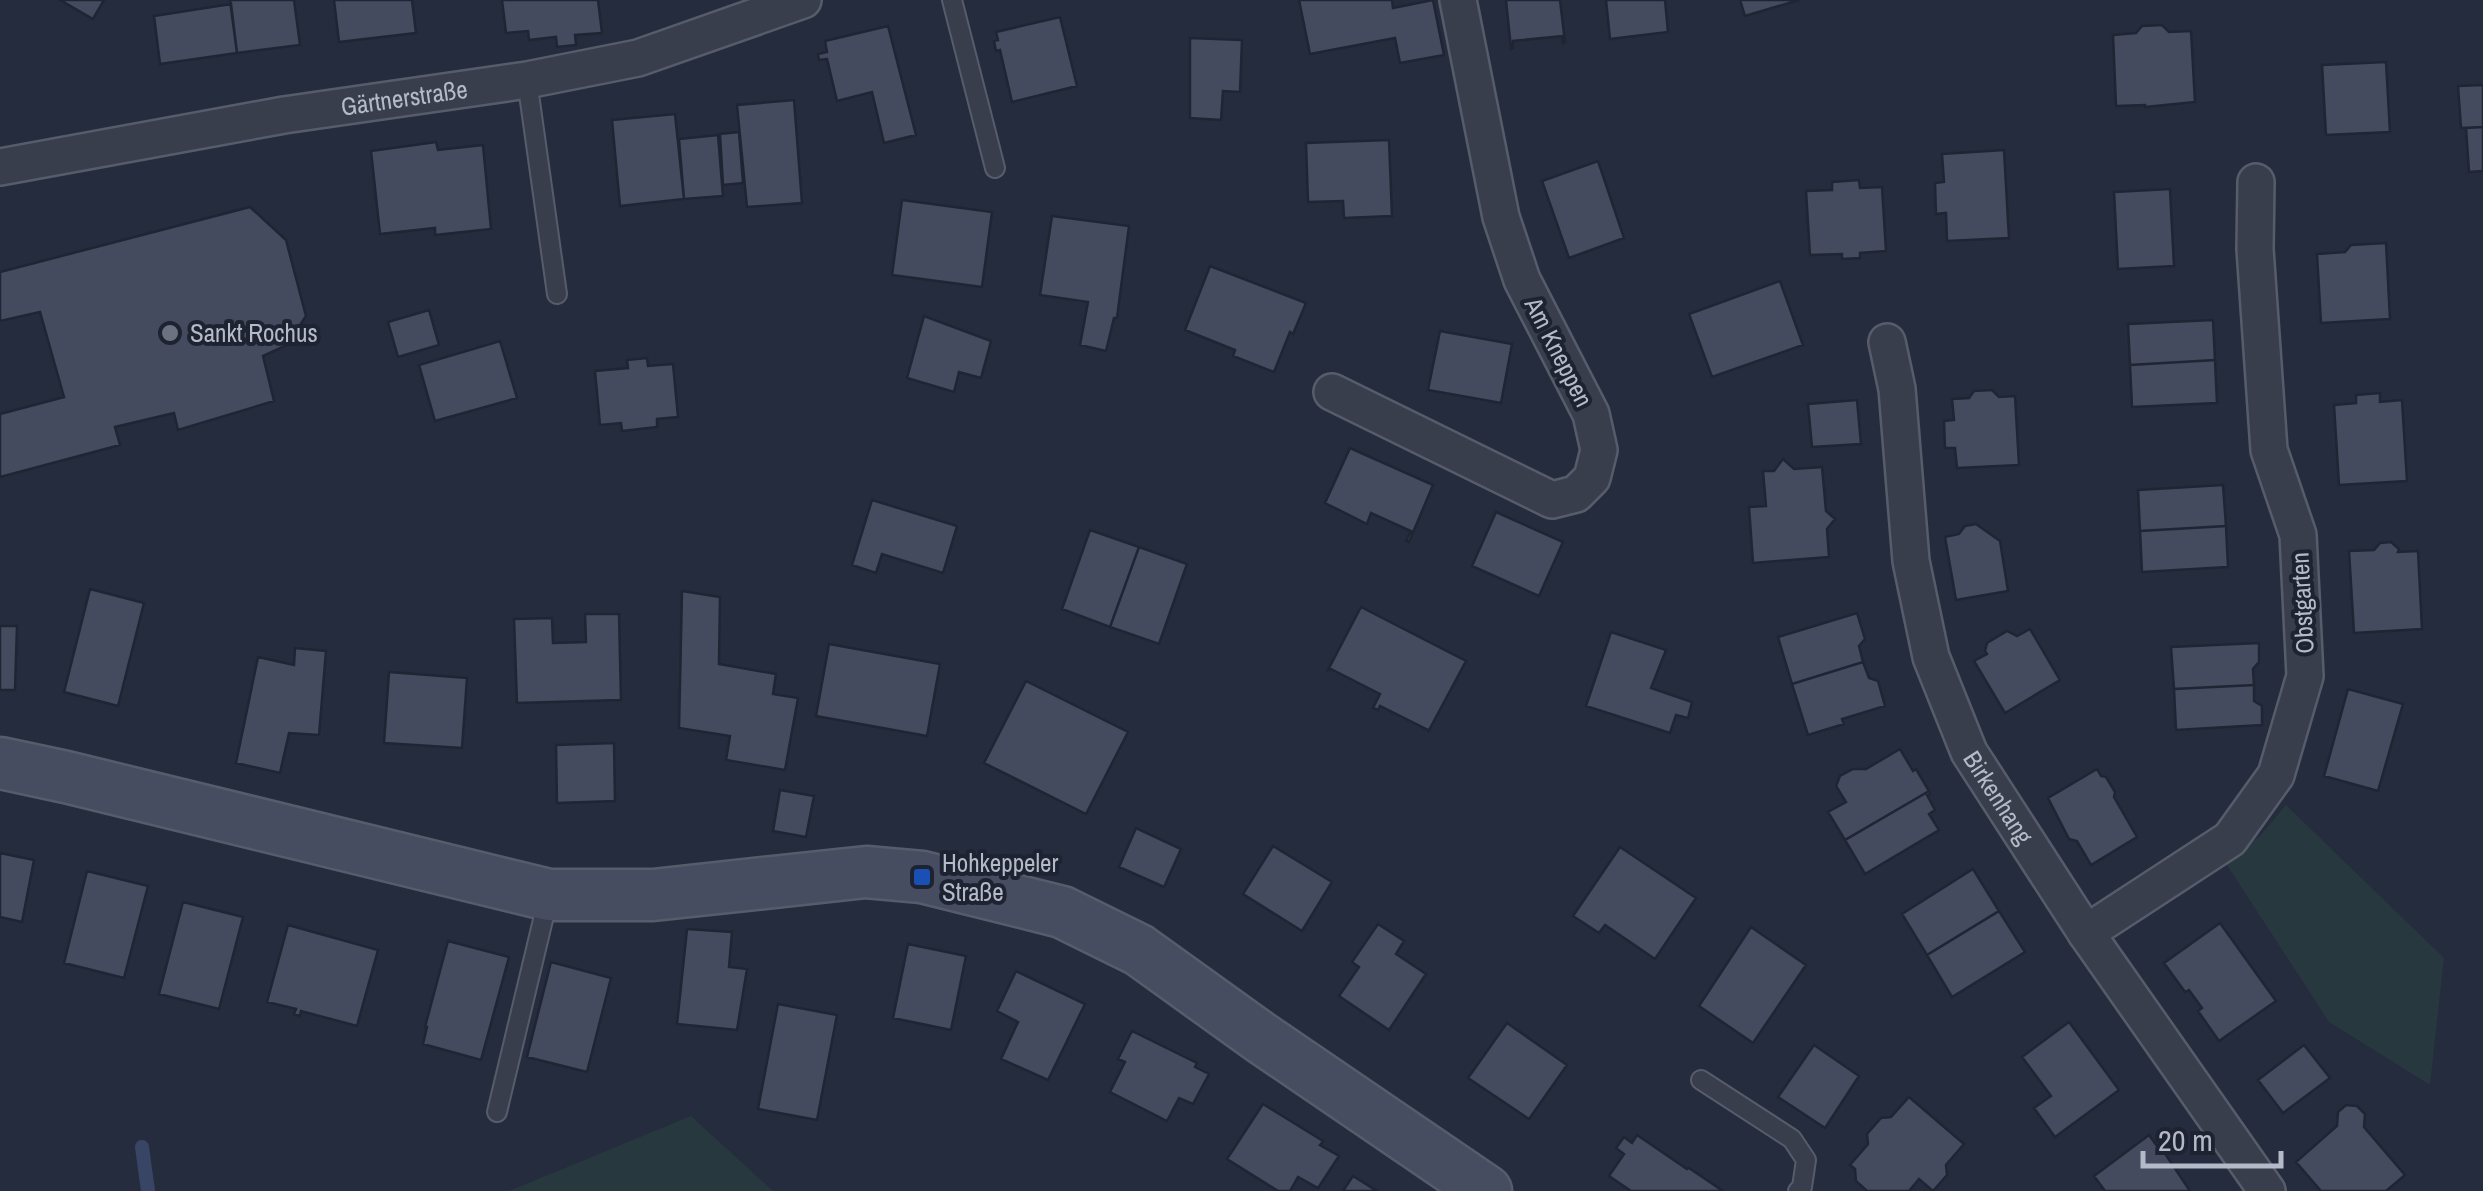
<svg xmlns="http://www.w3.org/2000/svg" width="2483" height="1191" viewBox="0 0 2483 1191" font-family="'Archivo Narrow',sans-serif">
<rect width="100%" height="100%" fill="#252c3d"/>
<path fill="#27383e" d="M2286 805 2444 958 2430 1085 2329 1022 2225 862 2260 836Z
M691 1116 773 1191H509Z"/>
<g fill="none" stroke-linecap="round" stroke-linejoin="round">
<path stroke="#394564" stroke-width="14" d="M142 1147 148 1191"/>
</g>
<path fill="#444b5f" stroke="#202534" stroke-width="2.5" d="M60 0H104L93 19Z
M230 0H294L300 45 237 53Z
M334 0H412L416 33 339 42Z
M502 0H598L602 33 575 35 576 45 557 47 556 37 529 40 528 31 506 33Z
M1299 0H1392L1393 8 1433 0 1444 55 1400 63 1395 38 1310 54Z
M1506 0H1560L1565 42 1563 43 1562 36 1513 41V48L1511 49Z
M1606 0H1665L1668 32 1610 39Z
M1740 0H1799L1745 16Z
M231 4 237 53 160 64 154 16Z
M1060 17 1077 86 1012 102 1000 50 996 51 994 41 998 40 996 32Z
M2162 25 2169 32 2191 31 2195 102 2145 107V105L2116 106 2113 35 2136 33 2142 26Z
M888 26 916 135 884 143 872 92 837 101 827 59 819 60 818 54 827 52 825 41Z
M1190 38 1242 40 1240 92 1223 91 1221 120 1190 118Z
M2386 62 2390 132 2326 135 2322 65Z
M2483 85V127L2461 128 2458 86Z
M794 100 802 203 747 207 737 105Z
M675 114 684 199 620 206 612 120Z
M2483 127V171L2469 172 2466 128Z
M739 132 743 183 723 185 720 134Z
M718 135 723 196 684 199 679 139Z
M1389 140 1392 216 1344 218 1343 201 1308 202 1306 143Z
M436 142 438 150 483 145 491 229 435 235V228L380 234 371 151Z
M2004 150 2009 238 1947 241 1946 213 1936 214 1935 183 1944 182 1942 154Z
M1598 161 1624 238 1569 258 1542 181Z
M1859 180 1860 188 1882 187 1886 251 1860 253V258L1842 259V254L1810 255 1806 191 1832 190V182Z
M2170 189 2174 266 2118 269 2114 192Z
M902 200 992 212 982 287 892 275Z
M250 207 286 240 306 316 287 345 263 356 274 401 178 430 174 413 115 427 120 445 0 477V414L64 397 40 312 0 321V272Z
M1052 216 1129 226 1117 318H1114L1106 351 1080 345 1088 302 1040 295Z
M2386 243 2390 319 2321 323 2317 254 2345 252 2351 245Z
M1210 266 1306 303 1293 334 1290 332 1274 372 1233 356 1235 350 1185 330Z
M1780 281 1803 345 1712 377 1689 314Z
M429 310 439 345 398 357 388 322Z
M924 316 991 341 981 378 959 372 954 392 907 378Z
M2213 320 2215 360 2130 365 2128 324Z
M1440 331 1512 344 1501 403 1428 390Z
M500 341 517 398 435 421 419 365Z
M647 358 648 366 673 364 678 417 657 419V427L622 431 621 423 600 425 595 371 628 368 627 360Z
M2215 360 2217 403 2132 407 2130 365Z
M1992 390 1999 397 2015 396 2019 465 1957 468 1955 448H1945L1944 421 1954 420 1952 399 1969 398 1974 391Z
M2380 393V402L2402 400 2407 481 2339 485 2334 405 2356 403V395Z
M1857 400 1861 444 1812 447 1808 404Z
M1350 448 1433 485 1409 542 1406 541 1411 531 1371 513 1367 524 1325 503Z
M1783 459 1794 469 1822 467 1826 511 1835 519 1827 529 1829 557 1753 563 1749 507 1766 506 1763 471H1774Z
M2223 485 2226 526 2140 531 2138 490Z
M872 500 957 526 943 573 882 554 876 573 852 565Z
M1496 512 1563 542 1539 596 1472 566Z
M1976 524 2000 541 2008 591 1956 600 1945 537 1959 534 1965 526Z
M2226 526 2228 567 2142 572 2140 531Z
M1090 530 1139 547 1110 627 1062 609Z
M2391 542 2399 549 2398 552 2418 551 2422 629 2354 633 2349 551 2374 550 2380 543Z
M1139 547 1187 564 1159 644 1110 627Z
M90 589 144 603 118 706 64 692Z
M682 591 720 597 719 664 776 674 773 694 798 698 785 770 726 760 730 736 679 728Z
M1361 607 1466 661 1428 732V730L1380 706 1378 710 1373 708 1380 694 1331 669 1328 670Z
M1857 613 1865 639 1859 646 1863 662 1792 684 1778 637Z
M585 614H619L621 700 517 703 514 619 552 618 553 643 586 642Z
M0 626H17L15 690H0Z
M2030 629 2060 680 2005 713 1974 661 1987 654 1985 651 1987 643 2007 631 2017 636Z
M1611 632 1666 650 1651 688 1692 702 1688 718 1676 715 1670 733 1586 706Z
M2259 643V662L2253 669 2254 685 2174 689 2171 647Z
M829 644 940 664 927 736 816 716Z
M295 648 326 651 319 735 289 733 280 773 236 763 258 657 294 665Z
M1863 662 1869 678 1878 681 1885 706 1842 719 1844 724 1808 735 1792 684Z
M389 672 467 678 462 748 384 743Z
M1026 681 1128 732 1086 814 984 763Z
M2254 685V701L2262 706V725L2176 730 2174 689Z
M2348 689 2403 704 2378 791 2324 776Z
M614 743 615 801 557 803 556 745Z
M1900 749 1913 771 1916 769 1929 791 1845 840 1828 812 1846 802 1836 786 1840 776 1853 769H1866Z
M2097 769 2101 776 2106 777 2115 792 2114 797 2137 837 2091 865 2077 841 2069 839 2048 798Z
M780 790 814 796 806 837 773 831Z
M1929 791 1930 794 1927 795 1935 810 1929 814 1939 830 1865 874 1845 840Z
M1136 828 1181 849 1164 887 1119 867Z
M1273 846 1332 882 1302 931 1243 894Z
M1620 847 1696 898 1655 959 1605 925 1599 933 1573 916Z
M0 853 34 860 22 922 0 917Z
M1973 869 1999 911 1927 955 1902 914Z
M87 871 148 886 124 978 64 963Z
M183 902 243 917 219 1009 159 994Z
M1999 911 2025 952 1952 997 1927 955Z
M2220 923 2276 1001 2219 1041 2198 1011 2202 1008 2189 990 2185 992 2164 963Z
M1378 924 1404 941 1396 954 1426 974 1389 1030 1339 996 1359 967 1352 962Z
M288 925 378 950 357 1026 301 1011 300 1016 294 1014 296 1009 267 1002Z
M1751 927 1806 965 1753 1043 1699 1006Z
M687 929 732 932 729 967 747 969 737 1030 677 1024Z
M448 941 509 957 481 1060 423 1044 427 1027H425Z
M908 944 966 956 951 1030 893 1018Z
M551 962 611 978 587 1072 527 1057Z
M1016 971 1085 1004 1048 1080 1001 1059 1018 1022 997 1011Z
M778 1004 837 1015 817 1120 758 1109Z
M2069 1022 2119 1090 2055 1137 2034 1108 2051 1096 2022 1057Z
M1507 1023 1567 1065 1529 1119 1468 1078Z
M1132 1031 1197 1063 1195 1067 1209 1074 1193 1104 1179 1098 1167 1121 1110 1092 1125 1062 1118 1059Z
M1814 1045 1859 1076 1825 1128 1778 1097Z
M2304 1045 2330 1078 2283 1113 2258 1080Z
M1909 1097 1964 1144 1946 1165 1947 1175 1933 1191 1919 1179 1909 1191H1867L1856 1181 1855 1169 1850 1165 1868 1144 1867 1134 1881 1118 1891 1117Z
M1263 1104 1323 1141 1320 1145 1339 1156 1318 1188 1298 1177 1290 1191H1278L1227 1159Z
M2346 1105 2357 1106 2365 1114 2364 1127 2405 1175 2386 1191H2321L2296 1162 2337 1126 2338 1112Z
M1637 1135 1687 1169 1689 1168 1723 1191H1631L1609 1176 1624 1154 1616 1148 1624 1137 1632 1143Z
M2149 1135 2162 1153 2164 1152 2190 1191H2105L2094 1176Z
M1353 1176 1377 1191H1343Z"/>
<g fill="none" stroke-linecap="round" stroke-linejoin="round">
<defs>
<path id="lane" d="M952 0 995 168
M527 80 557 294
M1701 1080 1792 1139 1806 1160 1802 1187 1798 1191
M497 1112 548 899"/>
<g id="street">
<path id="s1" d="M0 167 284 115 527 80 638 58 803 0"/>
<path id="s2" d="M1887 342 1897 389 1911 561 1931 657 1969 752 2086 933 2267 1191"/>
<path d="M1332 392 1552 500 1576 494 1592 478 1599 450 1591 414 1522 280 1501 217 1458 0"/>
<path d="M2086 933 2230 839 2276 775 2305 676 2298 535 2269 450 2255 249 2256 182"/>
</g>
<path id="secondary" d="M0 763 66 777 549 895H653L866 872 922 877 1062 912 1139 950 1260 1037 1486 1191"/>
</defs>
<use href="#lane" stroke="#575c6b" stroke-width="22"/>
<use href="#street" stroke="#575c6b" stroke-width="40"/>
<use href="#secondary" stroke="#575c6b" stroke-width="55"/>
<use href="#lane" stroke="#393e4d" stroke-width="18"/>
<use href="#street" stroke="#393e4d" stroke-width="35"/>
<use href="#secondary" stroke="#474d60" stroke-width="50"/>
</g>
<circle fill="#6b7280" stroke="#1e2332" stroke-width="4" cx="170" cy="333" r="10"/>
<rect fill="#1a4fb4" stroke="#1e2332" stroke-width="4" x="912" y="867" width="20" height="20" rx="5"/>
<g text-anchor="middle" stroke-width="8" stroke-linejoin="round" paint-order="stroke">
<g font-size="25" fill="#b5bac8" stroke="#1e2332">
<text dy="9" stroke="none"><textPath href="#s1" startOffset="410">Gärtnerstraße</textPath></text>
<text transform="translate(1559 352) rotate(63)" y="9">Am Kneppen</text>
<text transform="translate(2302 603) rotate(-93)" y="9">Obstgarten</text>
<text dy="9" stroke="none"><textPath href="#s2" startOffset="475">Birkenhang</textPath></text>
</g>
<g font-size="25" fill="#b5bac8" stroke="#1e2332" text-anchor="start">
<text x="190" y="342">Sankt Rochus</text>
<text x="942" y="872">Hohkeppeler<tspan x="942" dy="29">Straße</tspan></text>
</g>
</g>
<path d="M2143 1151v15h138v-15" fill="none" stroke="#b5bac8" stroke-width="5"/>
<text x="2158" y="1151" font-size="30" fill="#b5bac8" stroke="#1e2332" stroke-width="8" paint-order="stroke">20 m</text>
</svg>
